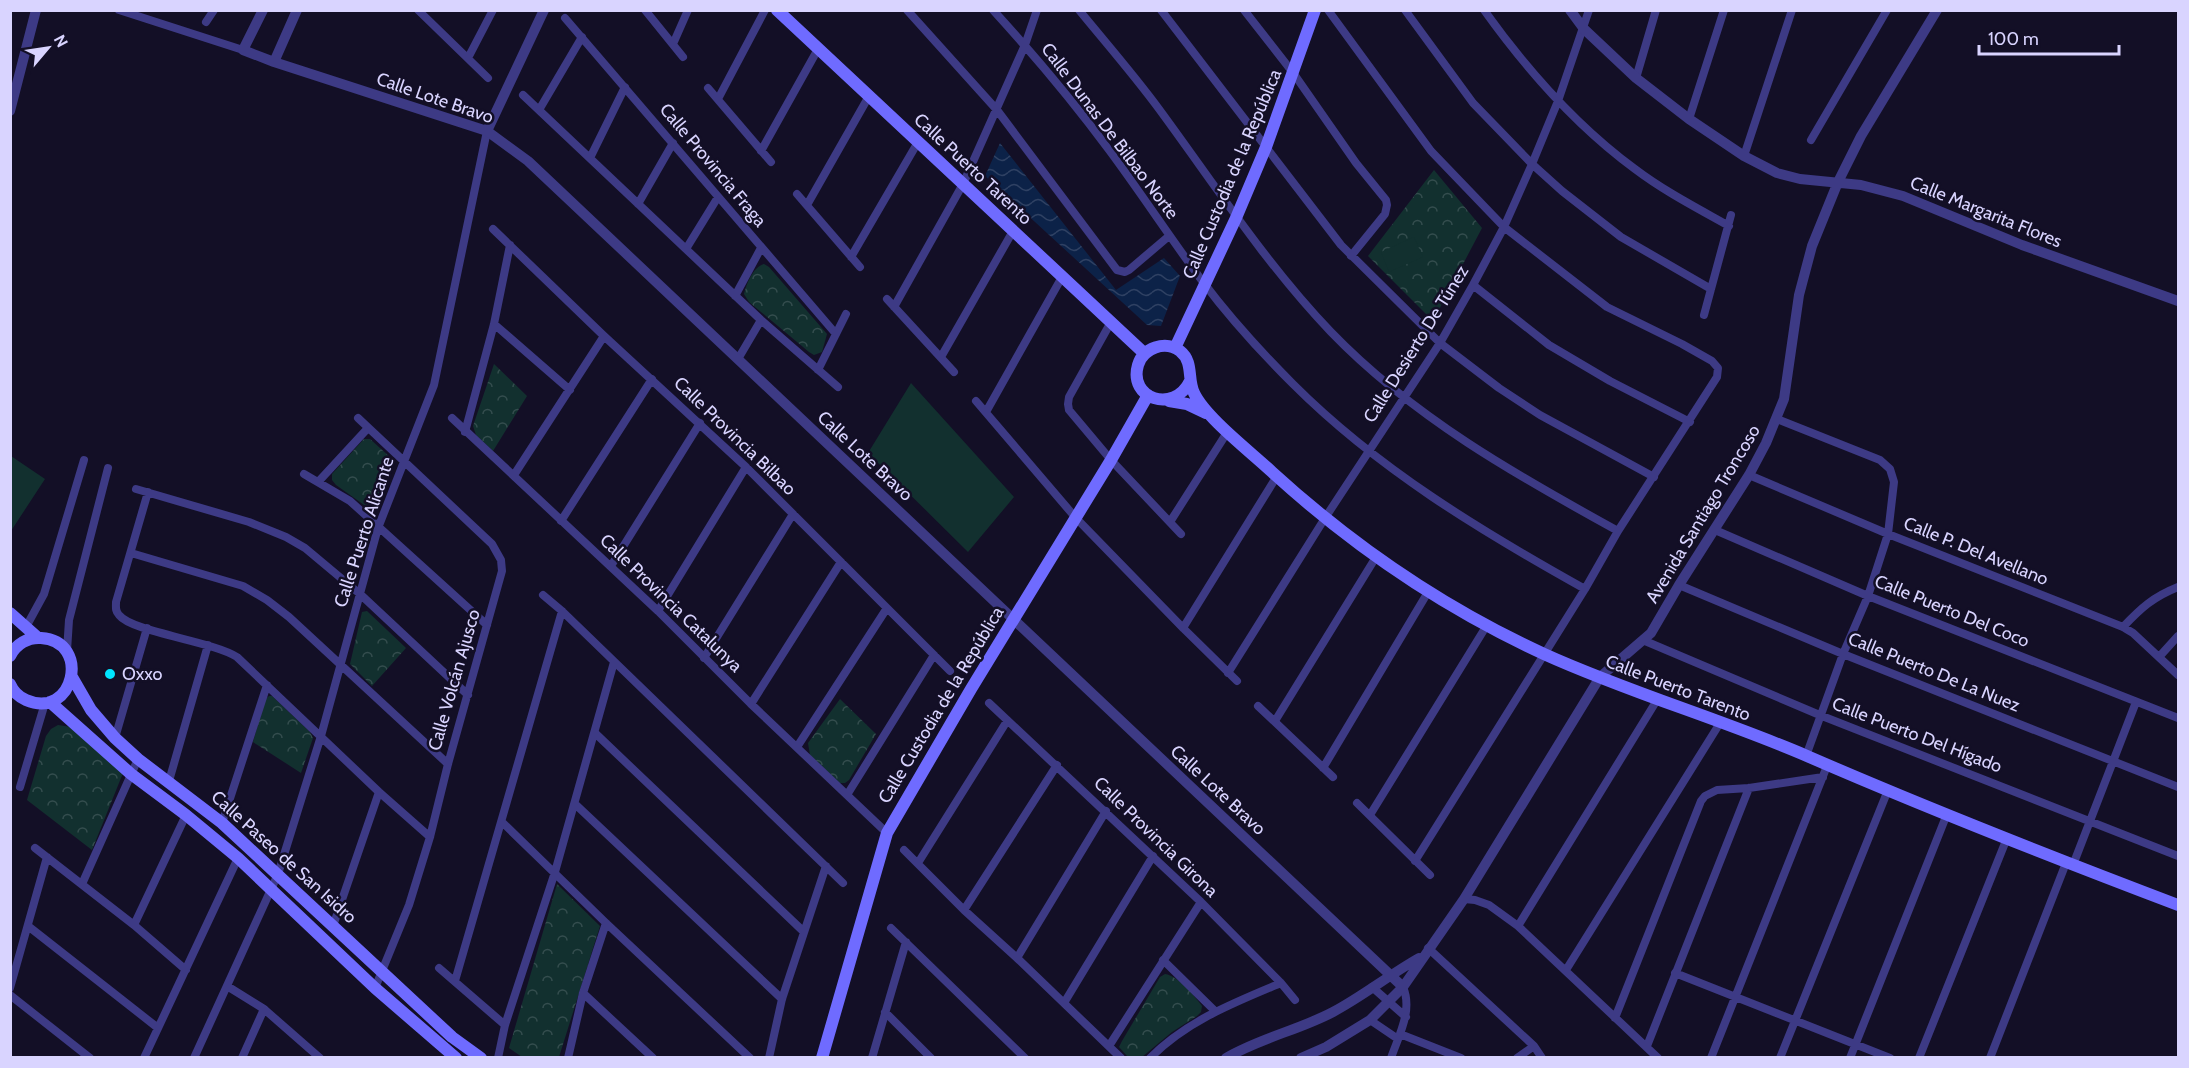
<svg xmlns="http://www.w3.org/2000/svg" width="2189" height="1068" viewBox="0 0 2189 1068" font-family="Cabin,sans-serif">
<defs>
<pattern id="park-crowns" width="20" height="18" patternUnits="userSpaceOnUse" patternTransform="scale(1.5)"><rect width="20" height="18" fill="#12302f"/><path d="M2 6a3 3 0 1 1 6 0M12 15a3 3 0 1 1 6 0" fill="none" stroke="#344d4e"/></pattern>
<pattern id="water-waves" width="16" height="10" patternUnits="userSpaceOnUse" patternTransform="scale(1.5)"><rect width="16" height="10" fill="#0c2248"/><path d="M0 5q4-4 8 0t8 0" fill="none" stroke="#2f4163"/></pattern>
</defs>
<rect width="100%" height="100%" fill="#130f26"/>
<path fill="url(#park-crowns)" d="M1434 170 1482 228 1433 321 1368 256Z
M764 264 769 267 827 334 822 352 814 355 809 352 749 302 744 294C747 283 753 267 764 264Z
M494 364 527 396 493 451 476 435 473 426Z
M364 439H370L391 458 392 463 377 501 367 507 336 485 332 480V474Z
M367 611 406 648 372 686 350 664 362 612Z
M269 696H272L310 732 313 738 301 773 253 742 265 700Z
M840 699 876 734 849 780 845 783H840L810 755 808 743Z
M58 725 71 727 123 773 92 850 27 800 46 736 51 729Z
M557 884 600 926 559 1057H522L509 1048Z
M1165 974C1178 976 1194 995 1202 1006L1201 1012 1197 1016 1172 1032 1142 1057H1128L1119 1047 1122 1041 1160 977Z"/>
<path fill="#12302f" d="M1414 237 1423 257 1389 272 1381 252Z
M911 383 1014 497 968 552 868 453Z
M11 456 45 479 11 531Z"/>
<path fill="url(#water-waves)" d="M1000 143 1116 290 1164 258 1180 276 1161 326 1147 325 985 176Z"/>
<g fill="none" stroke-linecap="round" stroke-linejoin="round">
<path stroke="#3d3a85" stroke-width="8" d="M119 10 243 50
M418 10 488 78
M645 10 683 57
M907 10 997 110 1117 270 1125 272 1129 270 1169 236
M993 10C1034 55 1073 101 1109 150 1141 193 1171 239 1203 282 1230 318 1262 353 1293 384 1378 469 1481 531 1585 589
M1079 10C1106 43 1134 75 1159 109 1215 185 1266 264 1331 332 1413 417 1516 475 1618 531
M1161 10 1341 245 1440 343 1499 388 1540 415 1654 477
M1244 10 1294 74 1356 163 1386 200 1387 205 1385 214 1351 256
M1328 10 1431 151 1504 227 1607 307 1682 344 1712 361 1718 368 1717 377 1618 531 1585 589 1415 861
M1405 10 1473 103 1532 164 1562 191 1621 237 1711 289
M1484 10C1527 70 1575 125 1635 169 1664 191 1697 208 1729 226
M565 18 836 334
M206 22 214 10
M673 44 688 10
M468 58 493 10
M1636 78 1656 10
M708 88 771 162
M523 95 761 320 838 387
M718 99 765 10
M539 110 582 37
M1689 119 1724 10
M1811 140 1887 10
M761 151 818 49
M1744 156 1792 10
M590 158 625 87
M797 194 860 267
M638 204 673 143
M807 205 869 96
M493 229 604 336 746 467 950 671
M686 249 718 197
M851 257 918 142
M1473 285 1549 345 1610 381 1690 422
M735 296 761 248
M887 299 954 372
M894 307 963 184 1025 45 1037 10
M1704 315 1731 215
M1111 322 1069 397 1068 404 1069 410 1111 460 1181 534
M494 324 570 390
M941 357 1013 231
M738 359 761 320
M818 370 846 314
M976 401 1075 517 1183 628 1237 681
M986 412 1062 277
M358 418 492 544 501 560 502 571 448 764 430 837 409 905 375 988
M452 418 658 611 751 704 887 833
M1777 419 1880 460 1890 469 1894 482 1888 534 1868 596 1843 654 1806 756
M465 432 494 324 510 245
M304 474 350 501 487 625
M514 475 604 336
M1749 475 1888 534 2123 627 2133 633 2178 675
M319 481 368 428
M136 489 249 522 286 537 305 548 360 594 468 695
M148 492 116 602C116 607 115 611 119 615 132 632 212 641 237 657L379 792 430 837
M561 521 652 379
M1170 522 1228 431
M1715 530 1868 596 2178 718
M131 553 243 586 267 600 289 617 448 764
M611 566 700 423
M1679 585 1843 654 2178 787
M543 595 562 611 843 883
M658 611 746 467
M26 627 44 594 84 460
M2123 627C2141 608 2153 597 2178 587
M1183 628 1277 476
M1645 641 1822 716 2178 856
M67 651 69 620 108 468
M2159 657 2178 636
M704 658 793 514
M1228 673 1325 518 1440 343 1473 285 1504 227 1532 164 1558 101 1589 10
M989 703 1201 902 1281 983 1295 1000
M751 704 841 562
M1258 706 1333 777
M1275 721 1376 557
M595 733 803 931
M115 738 147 628
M797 747 887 608
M1323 768 1428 592
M169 781 208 645
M20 787 45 703
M847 795 934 655
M1357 803 1430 875
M575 804 782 999
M1370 815 1487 625
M502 822 606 923 750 1058
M222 823 267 685
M35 848 134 925 186 970
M904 850 964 910 1017 958 1121 1058
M918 863 1007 721
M2073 865 2136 702
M82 884 138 759
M1464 899 1475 900 1489 905 1518 926 1658 1058
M964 910 1057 765
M134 925 186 815
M28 926 158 1028
M333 926 379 792
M1518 926 1657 700
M891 928 1025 1058
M1428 948 1534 1046
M1017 958 1106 811
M1163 960 1215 1011
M439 968 505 1025
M1566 970 1720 723
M1675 973 1890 1058
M455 981 562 611
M227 986 264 1009 320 1058
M1372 987 1406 1017
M10 988 47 857
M583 993 653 1058
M10 995 90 1058
M1064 1003 1153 856
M885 1012 931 1058
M1615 1018 1701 801 1705 796 1717 790 1749 788 1823 777
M1370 1020 1398 1039
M1400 1034 1461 1058
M1109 1046 1201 902
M1647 1046 1749 788
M144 1058 238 858
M194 1058 278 874 321 736 378 528 434 385 487 131
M242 1058 264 1009
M498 1058 505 1025 555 872 614 662
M568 1058 583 993 606 923
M769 1058 782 999 826 866
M872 1058 906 942
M1150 1058C1187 1021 1233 1003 1281 983
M1391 1058C1399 1035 1413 1010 1403 987
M1517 1058 1534 1046 1542 1058
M1711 1058 1827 766
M1780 1058 1888 790
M1850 1058 1947 814
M1919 1058 2007 838
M1990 1058 2066 863"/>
<path stroke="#3d3a85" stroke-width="10" d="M263 10 243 50 274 62 487 131 528 161 1403 987
M1570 10 1584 29 1636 78 1689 119 1744 156 1777 173 1800 179 1861 185 1903 196 2022 245 2178 301
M274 62 297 10
M10 111 36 10
M487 131 544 10
M1226 1058C1260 1038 1299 1030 1333 1012 1363 996 1389 975 1419 958
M1301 1058 1326 1047 1370 1020 1403 987 1464 899 1600 677 1651 633 1679 585 1749 475 1766 443 1784 399 1799 295 1812 246 1838 182 1861 136 1937 10"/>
<path stroke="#6f6bff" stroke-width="12" d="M777 10 1145 354
M1175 348 1236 218 1266 147 1315 10
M1190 381C1174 414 1128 399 1138 365 1143 348 1165 340 1180 351 1194 362 1187 379 1194 393 1205 417 1252 453 1272 472 1353 546 1444 608 1544 654 1630 693 1721 719 1807 756 1929 809 2054 858 2178 905
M1169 401 1187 404 1206 413
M10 613 37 637
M10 656C16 644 28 637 41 638 92 641 74 721 26 700 19 697 13 691 10 684
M72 677 91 710 115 738 138 759 222 823 452 1037 481 1058
M50 702 131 774 186 815 238 858 375 988 456 1058
M822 1058 887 833 971 689 1111 460 1148 395"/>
</g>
<circle fill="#00e5ff" stroke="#130f26" stroke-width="2" cx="110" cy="674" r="6"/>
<g text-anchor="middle" stroke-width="5" stroke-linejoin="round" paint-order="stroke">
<g font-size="18" fill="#d9d4ff" stroke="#130f26">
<text transform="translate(435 98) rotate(19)" y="6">Calle Lote Bravo</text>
<text transform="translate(1110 131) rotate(53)" y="6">Calle Dunas De Bilbao Norte</text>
<text transform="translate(713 165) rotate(50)" y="6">Calle Provincia Fraga</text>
<text transform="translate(973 169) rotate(43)" y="6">Calle Puerto Tarento</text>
<text transform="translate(1232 174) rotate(-67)" y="6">Calle Custodia de la República</text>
<text transform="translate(1986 212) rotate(22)" y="6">Calle Margarita Flores</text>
<text transform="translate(1416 344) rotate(-58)" y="6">Calle Desierto De Túnez</text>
<text transform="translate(735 436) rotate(44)" y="6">Calle Provincia Bilbao</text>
<text transform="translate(865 456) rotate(43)" y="6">Calle Lote Bravo</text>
<text transform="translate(1703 514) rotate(-59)" y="6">Avenida Santiago Troncoso</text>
<text transform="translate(364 532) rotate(-72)" y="6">Calle Puerto Alicante</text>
<text transform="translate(1976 551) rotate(22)" y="6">Calle P. Del Avellano</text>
<text transform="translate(671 603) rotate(44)" y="6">Calle Provincia Catalunya</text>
<text transform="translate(1952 611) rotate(22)" y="6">Calle Puerto Del Coco</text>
<text transform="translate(1934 672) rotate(22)" y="6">Calle Puerto De La Nuez</text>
<text transform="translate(454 680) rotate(-74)" y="6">Calle Volcán Ajusco</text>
<text transform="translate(1678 688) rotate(21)" y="6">Calle Puerto Tarento</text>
<text transform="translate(941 705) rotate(-59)" y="6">Calle Custodia de la República</text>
<text transform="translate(1917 735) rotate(21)" y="6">Calle Puerto Del Hígado</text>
<text transform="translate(1218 790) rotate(43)" y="6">Calle Lote Bravo</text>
<text transform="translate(1156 837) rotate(44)" y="6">Calle Provincia Girona</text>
<text transform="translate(284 857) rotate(42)" y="6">Calle Paseo de San Isidro</text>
</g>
<g font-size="18" fill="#d9d4ff" stroke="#130f26" text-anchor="start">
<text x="122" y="680">Oxxo</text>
</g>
</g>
<rect width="2189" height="1068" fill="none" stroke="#d9d4ff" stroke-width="24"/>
<g transform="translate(48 48) rotate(61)" stroke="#130f26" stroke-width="4.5" paint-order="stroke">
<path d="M0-4.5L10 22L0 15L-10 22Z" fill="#d9d4ff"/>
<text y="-9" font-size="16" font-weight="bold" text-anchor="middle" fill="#d9d4ff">N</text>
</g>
<path d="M1979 45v9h140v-9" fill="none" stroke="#d9d4ff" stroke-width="3"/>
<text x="1988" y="45" font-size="18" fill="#d9d4ff" stroke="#130f26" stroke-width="4.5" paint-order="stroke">100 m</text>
</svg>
